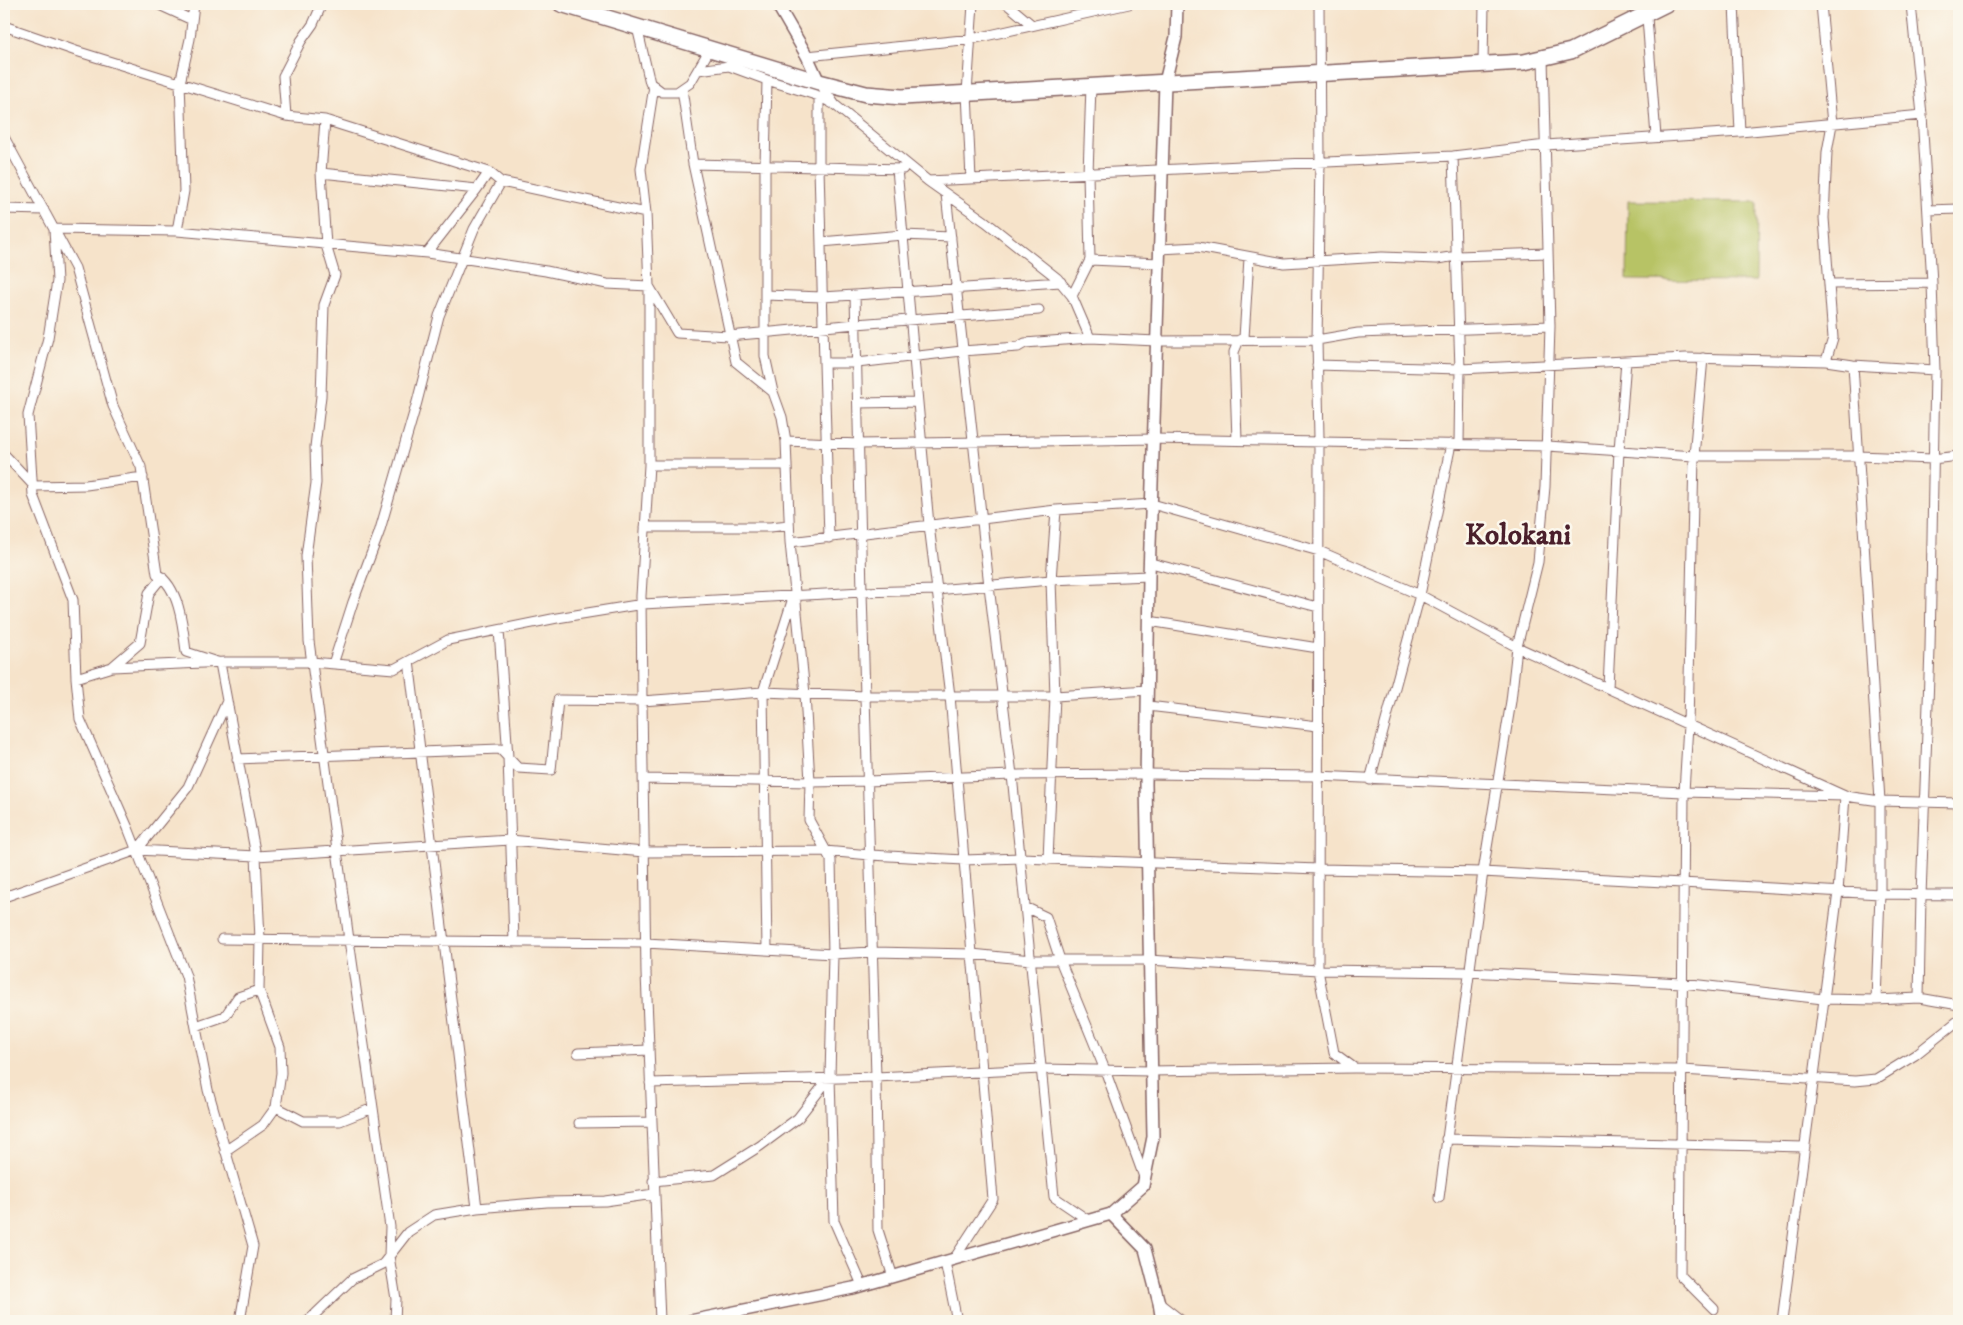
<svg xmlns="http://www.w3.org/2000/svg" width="1963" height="1325" viewBox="0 0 1963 1325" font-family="'IM FELL DW Pica',serif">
<rect width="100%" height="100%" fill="#fbf7ec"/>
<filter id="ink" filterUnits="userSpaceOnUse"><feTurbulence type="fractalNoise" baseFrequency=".02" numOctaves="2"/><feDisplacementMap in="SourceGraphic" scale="10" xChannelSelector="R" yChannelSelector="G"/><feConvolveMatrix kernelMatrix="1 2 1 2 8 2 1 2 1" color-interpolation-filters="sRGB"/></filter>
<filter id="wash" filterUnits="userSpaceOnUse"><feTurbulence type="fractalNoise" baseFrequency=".0096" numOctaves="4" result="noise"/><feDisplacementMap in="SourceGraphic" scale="20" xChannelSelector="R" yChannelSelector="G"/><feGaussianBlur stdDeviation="1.12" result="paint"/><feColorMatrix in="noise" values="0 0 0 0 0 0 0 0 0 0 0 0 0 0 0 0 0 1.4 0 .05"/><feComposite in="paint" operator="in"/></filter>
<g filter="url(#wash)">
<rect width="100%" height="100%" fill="#f6e3ca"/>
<path fill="#b7c365" stroke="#807148" d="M1628 201 1757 202 1756 281 1627 280Z"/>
</g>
<g filter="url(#ink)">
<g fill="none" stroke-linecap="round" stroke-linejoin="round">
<defs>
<path id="street" d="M157 4 192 20
M1007 4 1032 25
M1319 4 1320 162 1317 340 1319 438 1318 970 1334 1053 1353 1067
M1646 4 1656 137
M1734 4 1740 132
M1821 4 1832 124 1827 152 1824 218 1833 338 1826 361
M1911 4 1922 115 1932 283 1935 370 1930 649 1921 896 1919 998
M4 26 76 51 286 116 325 120 489 172 501 182 646 213
M637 27 650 83 662 92H677L690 83 710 49
M807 56 972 39 1129 4
M1483 64 1484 4
M698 70 729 66 767 80
M819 82 835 105 928 181 986 222 1057 278 1072 296 1090 338
M654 86 641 169 646 213 649 286V465L641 596 642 701 646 973 660 1321
M682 89 693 164 736 362 773 392
M819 96 767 80 765 166V356L773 392 782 417 786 441 790 542 805 694 810 782 809 820 831 860 833 954 830 1077 834 1221 862 1285
M835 105 819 96V167L824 363H857L962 351 1018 347 1025 343 1090 338 1157 341 1317 340 1358 333 1550 326
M286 116 283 76 301 41 313 24 322 4
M325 120 321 173 326 245 335 275 324 305 321 396 315 447 316 483 306 556 309 641 349 940 390 1227 389 1256 396 1299 395 1321
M4 137 75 268 113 406 141 467 157 574C180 588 183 628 186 652L220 663 256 856 260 939 259 990 280 1047 281 1073 276 1107 263 1125 225 1151
M1453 156 1460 369 1459 444
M693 164 903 169
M897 169 929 525 950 696 993 1199 954 1259
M321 173 477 189 489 172
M971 179 967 93 973 4
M928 181 1453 156 1546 145 1740 132 1922 115
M946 194 989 586 1012 775 1054 1197 1088 1220
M4 209 44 210
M1928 210 1959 209
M177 231 184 191 180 83 190 39 194 4
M821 242 903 235 951 237
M1160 249 1198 247 1284 263 1382 257 1437 259 1457 256 1548 253
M427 253 477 189
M1090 260 1160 263
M1829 284 1932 283
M765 295 823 297 1061 282
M855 295 862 592 876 1077 878 1230 893 1277
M1072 296 1090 260 1088 173 1091 86
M1703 358 1694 456 1688 725 1684 792 1680 1275 1714 1309
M824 363 829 538
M1317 365 1460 369 1686 358 1826 361 1853 365 1935 370
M1853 365 1880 801V894L1876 1000
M858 403 918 402
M1237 440 1234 352 1239 340 1244 338 1249 258
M786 441 859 444 1154 439 1548 446 1694 456H1859L1932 459 1959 456
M4 454 34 486 86 485 143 477
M649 465H787
M645 527H770L789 525
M790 542 1056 510 1152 504 1319 551 1420 595 1517 647 1845 796 1880 801 1959 803
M1151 563 1318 607
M162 577 149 593 140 643 112 667 226 662H311L394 669 448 640 557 618 643 604 862 592 936 590 1051 580 1149 576
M1149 621 1318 648
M499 630 508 757 514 942
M409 661 477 1208
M333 664 353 602 379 533 417 402 439 316 474 229 501 182
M76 678 112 667
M1608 688 1619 450 1626 361
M227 701 188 787 137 850 256 856 510 840 644 852 825 851 870 855 964 860 1021 858 1318 869 1483 872 1880 894 1959 895
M1148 706 1318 726
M237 759 500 749 518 768 551 770 558 700 642 701 763 692 866 696H1055L1148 690
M643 779 810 782 868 781 1012 775 1146 774 1317 776 1684 792 1845 796 1838 892 1782 1321
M1370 780 1420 595 1451 444
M1048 860 1055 696 1051 580 1056 510
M4 897 137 850
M1025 907 1046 917 1060 960 1105 1070 1144 1177
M222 939 646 943 833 954 873 952 972 954 1031 960H1148L1318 970 1468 972 1682 983 1823 999 1876 1000 1919 998 1959 1005
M767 950 763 692 793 598
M196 1026 225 1016 238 997 259 990
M578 1053 649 1050
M650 1083 876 1077 1041 1069 1150 1071 1354 1068 1682 1070 1855 1081 1876 1079 1915 1055 1959 1020
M276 1107 303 1121H340L373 1108
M579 1123 651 1122
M1446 1139 1805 1147
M653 1181 714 1175 760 1146 798 1118 830 1077
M1439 1198 1483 872 1511 701 1517 647 1538 562 1545 487 1550 326 1543 58
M945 1262 957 1321
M1159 1303 1182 1321
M240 1321 253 1246 208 1090 186 976 128 828 80 719 76 678 73 600 33 495 28 415 48 338 57 281 54 229 177 231 427 253 546 271 607 284 649 286 677 333 729 336 856 324 1039 310
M308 1321 352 1279 383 1264 408 1232 434 1215 477 1208 547 1202 605 1201 654 1194"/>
<path id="secondary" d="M777 4 807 56 819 82
M1111 1214 1145 1249 1159 1303 1162 1321
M690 1321 853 1288 1111 1214 1143 1186 1153 1137 1146 784 1149 576 1165 82 1176 37 1177 4"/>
<path id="highway" d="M561 4 819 82 866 94 902 97 1524 62 1571 51 1666 4"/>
</defs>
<use href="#street" stroke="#866463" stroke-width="11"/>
<use href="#secondary" stroke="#866463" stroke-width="14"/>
<use href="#highway" stroke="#866463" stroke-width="18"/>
<use href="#street" stroke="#fff" stroke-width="9"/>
<use href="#secondary" stroke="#fff" stroke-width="11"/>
<use href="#highway" stroke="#fff" stroke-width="15"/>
</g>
</g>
<g text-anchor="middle" stroke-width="5" stroke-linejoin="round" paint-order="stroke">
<g font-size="29" font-weight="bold" fill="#4a1f2b" stroke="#fbf7ec">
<text x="1518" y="544">Kolokani</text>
</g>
</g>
<rect width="1963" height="1325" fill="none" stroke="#fbf7ec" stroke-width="20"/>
</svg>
